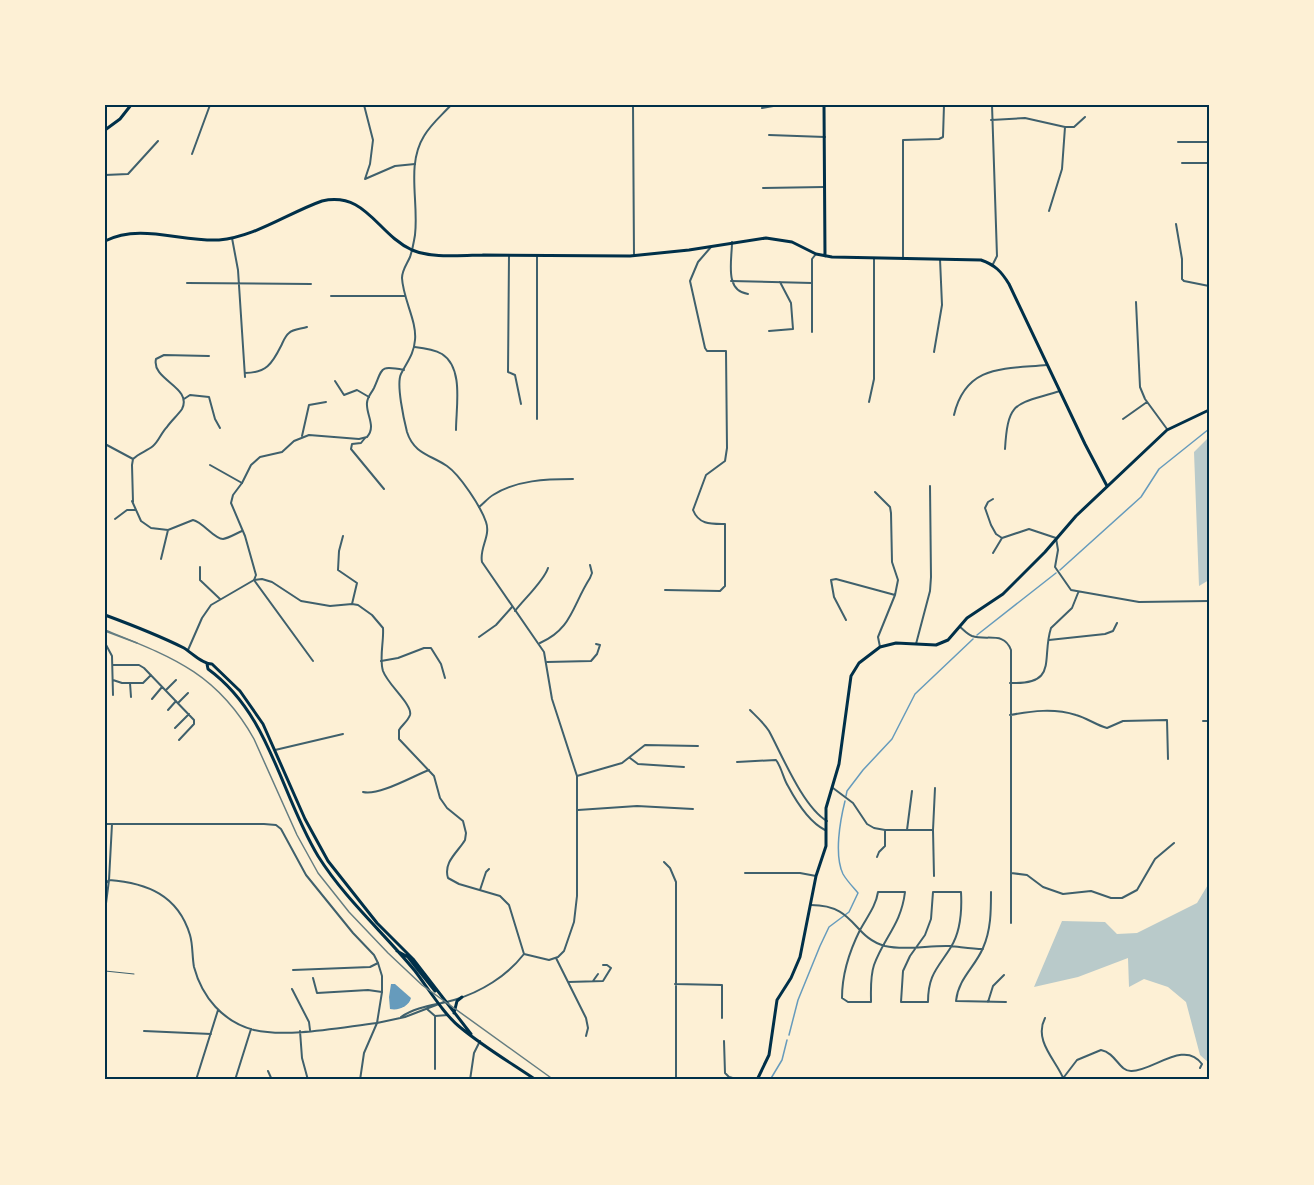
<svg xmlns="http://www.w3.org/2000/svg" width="1314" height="1185" viewBox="0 0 1314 1185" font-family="'Public Sans',sans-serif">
<rect width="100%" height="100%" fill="#fdf0d5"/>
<path fill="#b9caca" d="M1209 437V580L1199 586 1194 452Z
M1209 883V1063L1200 1055 1186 1002 1168 987 1144 979 1129 987 1128 958 1078 977 1034 987 1062 921 1105 922 1117 934 1137 933 1197 903Z"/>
<path fill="#669bbc" d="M391 984H395L411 998C409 1006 399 1011 390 1009L389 997Z"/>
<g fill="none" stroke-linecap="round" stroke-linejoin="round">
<path stroke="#669bbc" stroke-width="1.5" d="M1060 570 1141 497 1159 469 1209 429
M977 635 1056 573
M846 796 847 791 863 770 892 739 915 694 973 639
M789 1035 798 1000 820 946 829 927 849 912 858 893C853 887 847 881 843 874 834 855 840 821 845 801
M770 1080 782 1060 787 1040"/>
<path stroke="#3f606c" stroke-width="1" d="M105 971 134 974"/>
<path stroke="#3f606c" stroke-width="2" d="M364 105 373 140 370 164 365 179 395 166 415 164
M633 105 634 256
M992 105 997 256 993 264
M762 108 779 105
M991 120 1025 118 1065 127 1062 169 1049 211
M1065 127H1074L1085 117
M769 135 825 137
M1178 142H1209
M192 154 210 105
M1182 163H1209
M105 175 128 174 158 141
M763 188 824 187
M1176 224 1182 259V279L1184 281 1209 286
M232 238 238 270 245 377
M732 242C732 260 724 291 748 294
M509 255 508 372 515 375 521 404
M537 257V419
M903 259V140L939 139 943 137 944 105
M731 281 812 283
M187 283 311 284
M331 296H405
M1136 302 1140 387 1145 399 1167 429
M769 331 793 329 791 303 780 282
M812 332V259L816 254
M414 347C423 348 433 349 442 354 464 368 456 407 456 430
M934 352 942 305 940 259
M209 356 164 355 156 359C151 380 193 387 182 409 178 415 171 421 167 427 161 433 159 441 153 446 147 451 139 453 133 459L132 465 133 502 132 501 141 521 151 528 168 530 193 520C203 522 214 539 223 539 229 538 237 533 242 531
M245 373C266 373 272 364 281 346 283 342 285 336 289 333 293 329 301 329 307 327
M335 381 344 395 357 390 369 397
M184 399 190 395 209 397 215 419 220 428
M869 402 874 379V259
M954 415C966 364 1005 369 1047 365
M1123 419 1147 402
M302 436 309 405 326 402
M365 438 361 443 352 444 351 449 384 489
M105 444 133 459
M1005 449C1008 399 1016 405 1060 391
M210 465 242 483
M875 492 890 507 891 513 892 562 898 580 895 595 878 637 880 647
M993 499 988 502 985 508 991 525 996 534 1002 538 1029 529 1056 538 1058 550 1055 567 1071 590 1139 602 1209 601
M479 507C484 503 488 498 493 495 516 480 547 479 573 479
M115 519 127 510H135
M343 536 339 551 338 570 357 583 352 604
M993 553 1002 538
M161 559 168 530
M200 567V580L220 599
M254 580 313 661
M665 590 720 591 725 586V524C711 524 699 525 693 510L706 475 725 461 727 448 726 351H707L705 348 690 281 698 262 711 247
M515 611C524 599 544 581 548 568
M846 620 834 597 831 580 836 579 895 595
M960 627C964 630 967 634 972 636 987 641 1004 631 1011 650V923
M479 637 496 625 512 607
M1049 640 1105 634 1113 631 1117 623
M105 643 112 656 113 695
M540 643C572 629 572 606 590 578L592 573 590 565
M916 644 930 591 931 577 930 486
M381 661 398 658 424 648H431L441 664 445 678
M547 662 591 661 597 654 600 645 596 644
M113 665H139L144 668 194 720V724L179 740
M113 680 122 683H143L151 675
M130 683 131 697
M1010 683C1059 685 1041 659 1051 628L1072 608 1078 593
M166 690 176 680
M152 699 162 687
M178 703 188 693
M168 710 176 701
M750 710C756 716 764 723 769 731 782 755 803 807 827 821
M1010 715C1032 711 1054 708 1076 715 1087 718 1096 725 1107 728L1123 721 1167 720 1168 759
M1203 721H1209
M175 728 189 714
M275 750 343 734
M630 758 638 764 684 767
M737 762 776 760C782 768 783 778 788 786 796 801 809 822 825 830
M577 776 622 763 645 745 698 746
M833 788 853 803 867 824 874 828 885 830H933
M363 792C379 796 413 776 429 770
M578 810 637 806 693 809
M907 830 912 791
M877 857 879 852 885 846V831
M664 862 670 868 676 882V1080
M745 873H800L816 876
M1011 873 1027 875 1043 887 1063 894 1091 891 1111 898H1122L1137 890 1155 859 1174 843
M934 876 933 830 935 788
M105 884 109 880C147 883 178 895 190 935 193 945 192 956 194 967 202 997 223 1022 254 1030 288 1038 342 1027 377 1023L364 1053 360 1080
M480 890 486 872 489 869
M878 892H905C901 925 884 937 874 965 870 977 871 990 871 1002H848L842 998C842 974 849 952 860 930 867 917 876 906 878 892Z
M933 892H961C962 910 961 931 951 947 938 968 928 974 928 1002H901L903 971 910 956 925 935 931 919Z
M991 892C991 911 991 930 983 948 975 967 958 979 956 1001L1006 1002
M811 905C856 905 852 937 885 946 906 951 929 945 950 946 961 947 972 949 983 949
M105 911 109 880 112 824
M556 958 586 1018 588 1028 586 1036
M293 970 370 967 378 963
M313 978 317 993 368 990 382 992
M593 981 598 974
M568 982 603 981 611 968 607 965H603
M675 984 722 985V1018
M292 989 309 1022 310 1030
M988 1002 993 986 1004 975
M427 1009 435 1016
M1045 1018C1033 1041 1057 1061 1064 1080
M144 1031 211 1034
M300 1031 302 1058 308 1080
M724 1041 725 1073 729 1077 740 1080
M435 1069V1016L448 1015
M268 1071 272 1080
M1064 1077 1077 1060 1101 1050C1116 1053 1119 1071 1131 1071 1152 1072 1184 1039 1202 1064L1200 1068
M196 1080 218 1010
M235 1080 251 1029
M470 1080 474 1053 480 1041"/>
<path stroke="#3f606c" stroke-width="2" d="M451 105C442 115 431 124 424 136 406 165 419 202 415 235 414 241 412 251 410 257 407 264 402 270 402 278 403 299 417 321 415 340 414 354 407 362 401 374 396 384 404 420 407 432 414 454 431 455 447 466 460 475 481 507 486 522 491 536 479 548 482 562L544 652 552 699 577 776V896L574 922 564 951 558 957 549 960 524 954
M254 580 256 575 245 536 231 503 233 495 242 483 251 465 260 457 282 452 294 441 309 435 359 439 367 437C376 427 367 416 367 405 366 398 371 394 374 388 383 368 379 365 404 370
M188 650 202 618 211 605 254 580 262 579 272 582 301 601 330 606 352 604 358 605 372 615 383 628C384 642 379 658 383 671 388 685 413 705 410 715 408 721 402 725 399 730V739L434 776 440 798 447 808 463 821 466 833 465 840C458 852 443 862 448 878L459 884 500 896 509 905 524 954
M105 824H264L276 825 281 829 306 875 353 933 374 955 378 963 382 976V992L377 1023 405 1017 444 1002
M401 1017C417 1006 437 1005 454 1000 481 992 507 976 524 954"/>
<path stroke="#003049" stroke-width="3" d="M824 105 825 256
M105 130 120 119 131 105
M105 241C140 223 181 242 219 240 255 237 288 213 322 201 366 191 377 234 412 250 433 259 461 255 483 255
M483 255 630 256 689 250 766 238 792 242 816 254 832 257 981 260C995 265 1001 271 1009 284L1085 444 1107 486
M757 1080 769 1055 777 1000 791 978 800 957 816 876 826 846V808L839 764 851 676 859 663 880 647 896 643 936 645 948 640 967 618 1003 594 1045 552 1076 516 1167 430 1209 410"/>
<path stroke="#003049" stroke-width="3" d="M105 615C132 625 158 635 184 648 192 653 202 664 212 664L240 691 263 724 305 819 328 861 377 923 413 959 471 1034
M207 664 208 669C270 714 280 793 318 856 345 899 383 932 415 971 428 988 445 1016 461 1028 484 1047 511 1063 536 1080
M397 951 408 957 435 991
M454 1013 457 1001 462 997"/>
<path stroke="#657d81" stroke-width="1.5" d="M105 631 137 643"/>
<path stroke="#657d81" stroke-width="1.5" d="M105 630C172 657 217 673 254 739L297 835 318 873 349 912 388 953 422 985 554 1080"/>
</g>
<rect width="1314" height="1185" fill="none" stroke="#fdf0d5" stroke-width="213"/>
<rect x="106" y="106" width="1102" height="972" fill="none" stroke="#003049" stroke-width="2"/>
</svg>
